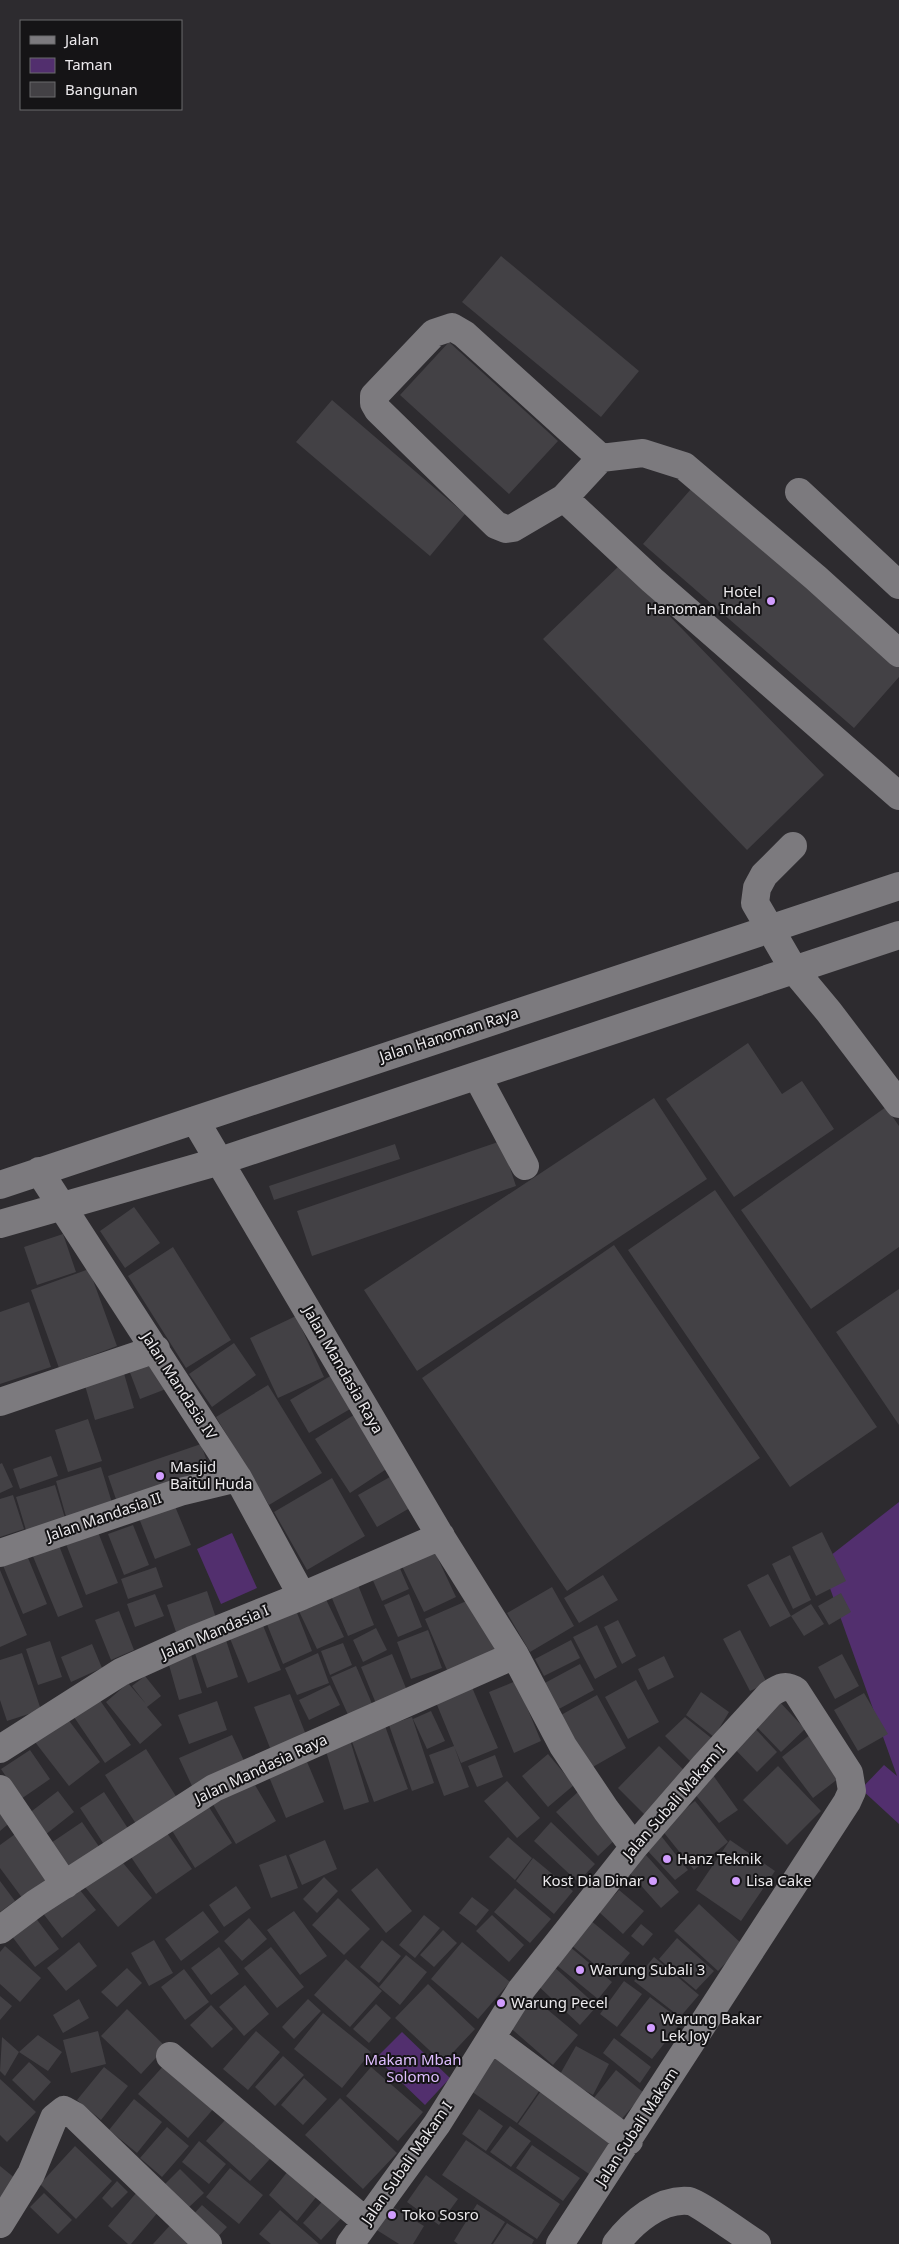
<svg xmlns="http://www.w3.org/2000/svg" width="899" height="2244" viewBox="0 0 899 2244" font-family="'Noto Sans',sans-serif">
<rect width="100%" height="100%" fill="#2d2b2f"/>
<path fill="#522f6e" d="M899 1502V1824L861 1789 884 1765 897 1776 821 1563Z
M232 1533 257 1588 221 1604 197 1549Z
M402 2032 450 2078 425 2105 376 2058Z"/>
<path fill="#434145" d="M501 256 639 371 601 417 462 302Z
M449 342 558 441 509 494 400 395Z
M332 400 465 514 430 556 296 442Z
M698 481 899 657V677L854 728 643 544Z
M620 565 824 775 747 850 543 639Z
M748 1043 782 1094 802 1081 834 1129 734 1197 666 1099Z
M654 1098 707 1179 417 1371 364 1290Z
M886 1107 899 1126V1247L811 1309 741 1210Z
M501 1141 516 1186 312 1256 297 1211Z
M395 1144 400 1159 274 1200 269 1186Z
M715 1190 877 1427 790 1487 628 1250Z
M134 1207 160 1243 125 1268 100 1231Z
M63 1234 76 1272 37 1285 24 1247Z
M614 1245 760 1458 567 1591 422 1378Z
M173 1247 231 1340 186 1368 128 1276Z
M89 1269 117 1346 59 1368 31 1290Z
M899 1289V1425L836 1332Z
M29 1302 51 1367 0 1384V1312Z
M296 1316 324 1377 278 1398 250 1338Z
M234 1343 256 1375 212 1407 189 1374Z
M153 1352 166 1389 140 1399 126 1362Z
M123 1370 134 1408 95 1420 84 1382Z
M337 1372 357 1405 309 1433 290 1400Z
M268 1385 322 1473 269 1505 216 1417Z
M357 1413 391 1466 350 1493 315 1439Z
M88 1419 102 1461 68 1472 55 1430Z
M201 1444 212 1476 119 1508 108 1476Z
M51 1456 58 1476 20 1489 13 1469Z
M2 1463 13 1487 0 1493V1464Z
M101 1467 113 1506 67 1520 56 1481Z
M397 1473 415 1505 377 1527 358 1495Z
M332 1478 365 1536 307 1570 274 1512Z
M55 1485 65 1518 26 1530 16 1497Z
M13 1495 24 1529 0 1537V1499Z
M172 1499 191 1545 155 1559 137 1513Z
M133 1525 149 1565 124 1575 108 1534Z
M98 1532 118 1583 86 1595 66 1544Z
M822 1532 846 1581 816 1596 792 1547Z
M58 1543 83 1607 58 1617 32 1554Z
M432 1546 456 1597 424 1612 400 1562Z
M26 1553 47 1604 23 1614 2 1563Z
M790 1555 811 1600 793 1609 772 1564Z
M398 1564 409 1589 382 1601 371 1576Z
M156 1567 163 1587 128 1599 121 1579Z
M0 1570 27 1635 0 1647Z
M768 1574 791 1616 770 1627 747 1585Z
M603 1575 618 1600 579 1623 564 1598Z
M358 1585 374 1625 348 1636 331 1596Z
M552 1587 574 1626 530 1652 507 1613Z
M207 1591 216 1618 176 1632 167 1605Z
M323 1593 344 1637 317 1649 296 1605Z
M841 1593 851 1612 829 1625 818 1606Z
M155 1594 164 1616 135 1627 127 1604Z
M409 1594 422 1627 398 1637 384 1605Z
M478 1596 502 1654 450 1677 425 1619Z
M811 1604 824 1624 804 1636 791 1616Z
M294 1605 312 1651 283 1664 264 1617Z
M119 1611 134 1650 111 1660 95 1620Z
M618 1620 636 1656 622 1664 604 1627Z
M262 1623 281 1670 248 1683 229 1636Z
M597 1625 617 1667 595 1679 573 1637Z
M376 1628 387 1650 363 1662 353 1640Z
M428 1630 442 1668 411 1679 397 1642Z
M740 1630 767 1683 750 1691 723 1639Z
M224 1634 238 1677 207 1688 192 1645Z
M571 1640 580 1658 544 1676 535 1659Z
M50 1641 62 1677 38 1685 26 1649Z
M343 1643 352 1665 330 1675 321 1651Z
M92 1644 102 1668 71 1682 61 1657Z
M190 1651 202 1693 179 1700 167 1658Z
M22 1653 41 1710 7 1721 0 1700V1660Z
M318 1653 329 1683 297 1695 285 1668Z
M392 1654 408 1693 377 1706 361 1667Z
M842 1654 859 1686 835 1699 818 1667Z
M664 1656 674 1677 648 1690 638 1669Z
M580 1664 594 1690 557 1710 543 1684Z
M356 1666 373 1706 349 1717 331 1677Z
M145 1676 161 1696 147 1707 162 1725 140 1744 106 1702 128 1683 146 1704 132 1686Z
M636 1680 659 1722 628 1739 605 1697Z
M516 1681 541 1741 514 1753 489 1692Z
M330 1685 340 1705 309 1720 299 1700Z
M471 1685 498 1748 461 1763 435 1700Z
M701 1692 729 1712 714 1737 686 1715Z
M864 1693 888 1734 858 1751 834 1710Z
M290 1694 306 1735 270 1748 254 1707Z
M597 1695 626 1748 591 1768 561 1715Z
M97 1696 131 1745 105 1763 72 1714Z
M777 1699 805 1729 781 1752 752 1722Z
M217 1701 227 1730 189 1744 178 1715Z
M431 1711 445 1741 427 1749 413 1719Z
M412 1717 434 1783 412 1791 389 1725Z
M685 1717 715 1741 692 1763 665 1736Z
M67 1718 100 1762 69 1786 35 1742Z
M750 1723 777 1752 757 1772 729 1743Z
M385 1726 408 1789 374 1802 351 1739Z
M811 1734 843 1775 813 1798 782 1757Z
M232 1735 245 1763 192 1786 179 1758Z
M350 1740 369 1802 344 1810 325 1748Z
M454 1746 469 1787 444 1796 429 1755Z
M659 1746 690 1776 648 1818 618 1788Z
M146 1749 179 1801 138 1827 105 1775Z
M30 1750 50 1779 21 1799 1 1769Z
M548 1754 574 1785 548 1807 522 1776Z
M495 1755 503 1777 477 1787 468 1766Z
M305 1757 324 1802 286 1818 267 1772Z
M778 1766 821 1811 787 1845 743 1800Z
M710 1771 738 1810 719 1823 693 1792Z
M251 1778 276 1821 236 1844 211 1801Z
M507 1781 540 1818 517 1838 484 1801Z
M58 1791 74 1812 45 1835 28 1814Z
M579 1791 620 1835 598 1856 556 1812Z
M104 1792 129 1830 105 1846 80 1808Z
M205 1801 232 1843 195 1868 168 1824Z
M695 1801 728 1842 694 1870 661 1829Z
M0 1803 13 1820 0 1831Z
M82 1822 100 1848 66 1872 48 1845Z
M551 1822 595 1864 578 1882 534 1841Z
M18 1832 52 1877 23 1899 0 1868V1845Z
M658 1832 688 1870 675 1880 645 1848Z
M167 1833 192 1869 156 1894 131 1857Z
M508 1837 532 1858 515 1880 489 1857Z
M325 1840 337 1869 302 1885 289 1855Z
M730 1840 775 1871 741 1921 696 1890Z
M286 1855 298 1888 271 1898 259 1865Z
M646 1855 679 1892 661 1908 628 1871Z
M119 1858 152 1898 118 1927 85 1887Z
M533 1858 573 1891 554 1914 516 1881Z
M377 1868 412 1911 386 1933 351 1890Z
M324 1877 338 1891 317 1913 303 1899Z
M0 1881 15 1901 0 1912Z
M75 1884 96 1910 62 1938 42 1912Z
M236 1886 251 1908 224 1927 209 1905Z
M515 1888 551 1919 530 1943 494 1912Z
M619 1890 644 1911 623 1934 599 1912Z
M472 1897 489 1910 476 1926 459 1913Z
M338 1898 370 1929 344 1955 312 1925Z
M699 1904 743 1945 718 1971 674 1931Z
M203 1911 219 1932 181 1961 165 1939Z
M294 1911 327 1956 300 1975 267 1930Z
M32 1913 59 1949 35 1967 8 1931Z
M424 1915 440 1928 415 1958 399 1945Z
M492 1915 524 1945 509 1962 476 1931Z
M249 1918 267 1939 242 1961 224 1941Z
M590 1920 630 1953 610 1977 570 1944Z
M641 1924 653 1934 643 1946 631 1936Z
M443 1930 457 1943 434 1967 420 1955Z
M677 1938 714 1971 696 1990 659 1959Z
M154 1940 173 1973 149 1986 131 1953Z
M382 1940 401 1956 379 1983 360 1967Z
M563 1941 612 1982 598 1999 548 1958Z
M79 1942 97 1966 66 1991 47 1968Z
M462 1942 510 1982 478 2019 431 1979Z
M5 1946 41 1978 20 2002 0 1984V1952Z
M219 1947 239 1974 211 1995 191 1968Z
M271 1947 304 1987 277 2008 244 1968Z
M406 1955 427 1972 400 2005 379 1987Z
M654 1957 699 1995 680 2017 634 1981Z
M346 1959 382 1991 350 2027 314 1995Z
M552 1965 597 2006 580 2025 535 1983Z
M127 1968 142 1983 117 2007 101 1992Z
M184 1969 209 2002 185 2020 161 1987Z
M624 1981 642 1994 617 2027 600 2014Z
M428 1984 475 2029 443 2063 395 2018Z
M245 1985 269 2014 244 2036 219 2007Z
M530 1995 578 2035 553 2065 506 2024Z
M0 1996 12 2006 0 2020Z
M650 1997 682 2021 652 2059 620 2035Z
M79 1999 89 2018 63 2033 53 2015Z
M308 1999 321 2011 294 2039 282 2027Z
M376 2004 391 2018 369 2043 353 2029Z
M211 2005 233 2029 212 2048 190 2025Z
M127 2009 166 2047 141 2074 101 2036Z
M323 2013 371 2052 342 2088 294 2049Z
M98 2031 106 2064 71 2073 63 2040Z
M256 2031 280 2052 248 2090 223 2069Z
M38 2035 62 2052 48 2071 19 2052Z
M2 2037 19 2052 5 2076 0 2071Z
M614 2038 651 2067 640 2083 603 2053Z
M576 2046 609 2064 593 2095 559 2076Z
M498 2052 544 2084 517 2123 471 2091Z
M283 2056 304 2075 275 2106 255 2087Z
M29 2062 51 2082 34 2101 12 2080Z
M166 2063 215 2107 188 2138 138 2094Z
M104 2067 128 2086 101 2120 77 2100Z
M371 2067 423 2112 398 2141 346 2096Z
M616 2070 644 2093 620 2121 593 2099Z
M304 2078 327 2099 303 2125 281 2105Z
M0 2079 36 2112 7 2142 0 2135Z
M543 2088 614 2138 589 2174 518 2124Z
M340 2098 397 2153 363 2189 305 2135Z
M134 2099 162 2122 137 2153 109 2130Z
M479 2109 503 2126 486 2151 462 2134Z
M234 2110 278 2150 250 2181 206 2141Z
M510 2126 531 2141 511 2167 490 2152Z
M167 2127 189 2146 162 2177 140 2158Z
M466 2140 560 2204 537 2239 442 2175Z
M199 2141 226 2164 209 2184 182 2162Z
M532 2145 580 2178 563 2201 516 2168Z
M75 2146 112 2181 76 2219 40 2184Z
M0 2166 16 2179 0 2199Z
M292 2166 321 2191 297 2221 269 2195Z
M230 2168 263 2195 239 2224 206 2197Z
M180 2169 204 2193 187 2209 163 2186Z
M426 2175 458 2199 439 2225 407 2202Z
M117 2181 128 2192 112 2208 102 2198Z
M137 2192 159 2211 131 2244H128L108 2226Z
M44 2193 72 2220 58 2234 30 2207Z
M328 2195 347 2212 321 2240 303 2223Z
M386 2203 424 2226 413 2244H399L372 2227Z
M477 2204 505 2222 491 2244H458L454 2241Z
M202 2205 227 2227 216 2239 191 2217Z
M280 2210 319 2244H271L259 2234Z
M174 2221 198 2244H153Z
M507 2223 534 2240 532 2244H493Z"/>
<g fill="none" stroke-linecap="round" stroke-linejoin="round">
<path stroke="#7c7a7e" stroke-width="28" d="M601 458 464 334 452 327 434 333 374 396V403L378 410 496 525 506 529 513 528 564 498 601 458 643 453 684 466 816 578 899 653
M799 492 899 585
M564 498 652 580 899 796
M793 846 764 875 757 888 755 903 794 970 829 1012 899 1104
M477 1076 525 1166
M195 1120 441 1537 515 1655 563 1746 606 1810 634 1847
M39 1171 238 1478 302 1596
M0 1185 899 886
M0 1224 220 1161 899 935
M0 1402 156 1349
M0 1553 180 1492 238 1478
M0 1749 121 1672 192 1640 302 1596 441 1536
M0 1789 65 1885
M0 1930 36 1903 214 1788 515 1655
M491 2038 629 2141
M170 2056 365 2221
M0 2224 31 2174 54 2118 64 2110 75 2116 208 2244
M350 2244 437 2124 521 1990 634 1847 705 1765 770 1694C780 1687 786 1684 796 1691L849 1773 852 1791 847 1802 560 2244
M616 2244C632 2223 660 2198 689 2201 697 2202 746 2237 757 2244"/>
</g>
<g fill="#d19dfe" stroke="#151416" stroke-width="2">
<circle cx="771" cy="601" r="5"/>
<circle cx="160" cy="1476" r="5"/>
<circle cx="667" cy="1859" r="5"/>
<circle cx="653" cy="1881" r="5"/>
<circle cx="736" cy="1881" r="5"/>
<circle cx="580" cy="1970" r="5"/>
<circle cx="501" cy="2003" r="5"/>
<circle cx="651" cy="2028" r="5"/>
<circle cx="392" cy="2215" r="5"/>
</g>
<g text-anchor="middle" stroke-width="4" stroke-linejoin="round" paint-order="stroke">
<g font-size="15" fill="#eceaed" stroke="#151416" text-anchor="start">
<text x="761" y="597" text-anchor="end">Hotel<tspan x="761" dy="17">Hanoman Indah</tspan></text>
<text x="170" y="1472">Masjid<tspan x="170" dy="17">Baitul Huda</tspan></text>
<text x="677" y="1864">Hanz Teknik</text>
<text x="643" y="1886" text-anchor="end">Kost Dia Dinar</text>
<text x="746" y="1886">Lisa Cake</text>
<text x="590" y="1975">Warung Subali 3</text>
<text x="511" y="2008">Warung Pecel</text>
<text x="661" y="2024">Warung Bakar<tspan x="661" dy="17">Lek Joy</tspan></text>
<text x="402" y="2220">Toko Sosro</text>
</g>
<g font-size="15" fill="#eceaed" stroke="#151416">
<text transform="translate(449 1035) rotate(-18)" y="5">Jalan Hanoman Raya</text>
<text transform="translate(343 1370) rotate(60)" y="5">Jalan Mandasia Raya</text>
<text transform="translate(179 1386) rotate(57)" y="5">Jalan Mandasia IV</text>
<text transform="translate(104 1517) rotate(-19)" y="5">Jalan Mandasia II</text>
<text transform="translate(215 1632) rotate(-23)" y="5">Jalan Mandasia I</text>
<text transform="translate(261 1769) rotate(-25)" y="5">Jalan Mandasia Raya</text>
<text transform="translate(674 1802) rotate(-49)" y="5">Jalan Subali Makam I</text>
<text transform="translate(637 2127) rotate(-57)" y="5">Jalan Subali Makam</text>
<text transform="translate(407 2163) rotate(-55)" y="5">Jalan Subali Makam I</text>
</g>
<g font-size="15" fill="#dfbeff" stroke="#151416">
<text x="413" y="2065">Makam Mbah<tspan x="413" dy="17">Solomo</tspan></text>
</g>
</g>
<rect x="20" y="20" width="162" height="90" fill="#151416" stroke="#6b6a6c"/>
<rect x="30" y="36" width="25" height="8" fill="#7c7a7e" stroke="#6b6a6c"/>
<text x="65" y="45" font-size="15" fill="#eceaed">Jalan</text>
<rect x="30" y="58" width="25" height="15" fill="#522f6e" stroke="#6b6a6c"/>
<text x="65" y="70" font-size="15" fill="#eceaed">Taman</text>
<rect x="30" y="82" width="25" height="15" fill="#434145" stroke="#6b6a6c"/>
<text x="65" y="95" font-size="15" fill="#eceaed">Bangunan</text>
</svg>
